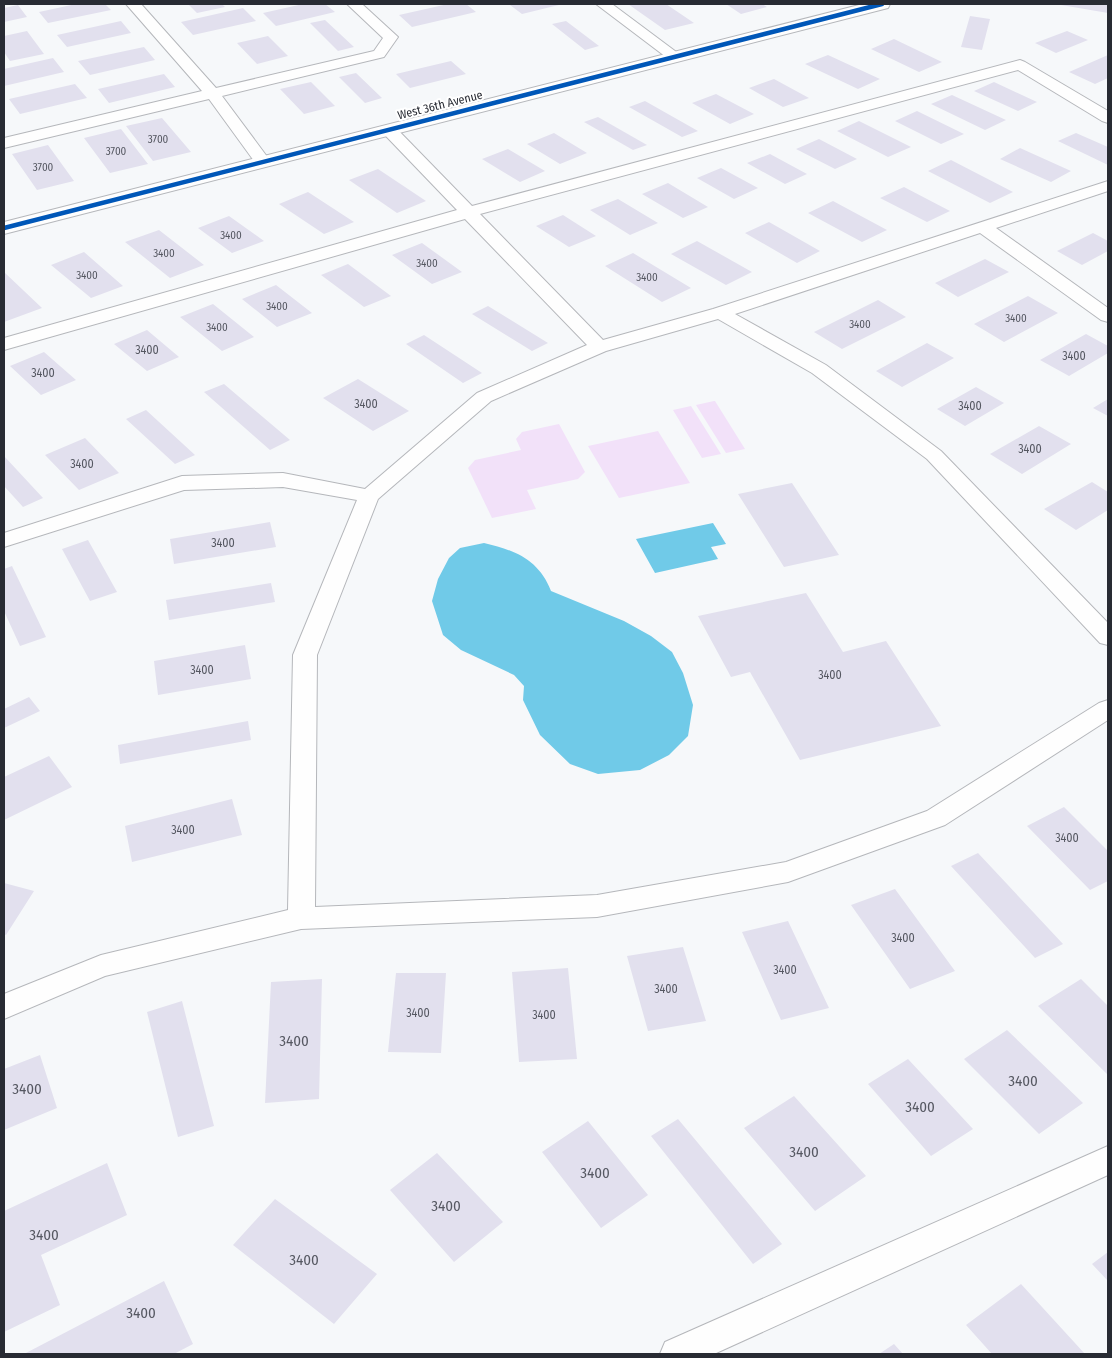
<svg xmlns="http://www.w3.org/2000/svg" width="1112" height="1358" viewBox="0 0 1112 1358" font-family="'Fira Sans Condensed',sans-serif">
<rect width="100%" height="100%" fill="#f6f8fa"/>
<path fill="#f2e1f9" d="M714 401H715L745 449 726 453 696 405Z
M691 406 721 454 702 458 673 410Z
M559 424 585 472 578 479 527 490 536 509 492 518 468 468 475 460 521 450 516 439 522 432Z
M658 431 690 483 619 498 588 446Z"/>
<path fill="#70cae8" d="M713 523 726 544 711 547 718 559 655 573 636 539Z
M484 543C515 550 539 560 551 591L624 621 651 636 672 652 683 673 693 705 688 736 669 755 640 770 598 774 570 764 540 735 523 700 524 686 514 675 461 650 443 635 432 601 438 579 449 558 460 548Z"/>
<path fill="#e2e0ee" d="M76 4H105L111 10 48 23 39 12Z
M188 4H222L225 7 197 13Z
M303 4H325L335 12 276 26 263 13Z
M448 4H466L476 12 412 27 399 15Z
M513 4H563L522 14 510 5Z
M628 4H666L694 23 665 30Z
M726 4H762L767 7 741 14Z
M1061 4H1108V13L1061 5Z
M18 5 27 17 4 22V8Z
M243 8 256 21 193 35 181 22Z
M970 16 990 19 982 50 961 47Z
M325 20 354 47 338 51 310 23Z
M121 21 131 33 67 47 57 35Z
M566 21 599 46 585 50 552 24Z
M27 31 44 54 10 61 4 52V36Z
M1067 31 1088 40 1056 53 1035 43Z
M268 36 288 56 257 64 237 43Z
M894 39 942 62 919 72 871 49Z
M144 47 155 60 90 75 78 61Z
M828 55 880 79 858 89 805 64Z
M1108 55V78L1095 84 1069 72Z
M53 58 64 72 4 86V69Z
M451 61 466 74 410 88 396 74Z
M356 73 382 98 365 103 339 77Z
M164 74 175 87 109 103 98 89Z
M774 79 809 98 783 107 749 88Z
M311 82 335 106 304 114 280 89Z
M994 82 1037 102 1018 111 974 91Z
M75 84 87 98 20 114 9 99Z
M716 94 754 114 730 124 692 103Z
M952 95 1006 120 985 130 931 104Z
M645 101 698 131 682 137 629 107Z
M917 111 964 134 941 144 895 121Z
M598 117 647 145 633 150 584 122Z
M162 118 191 152 153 161 126 126Z
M859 121 911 147 888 157 837 131Z
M121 129 148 164 110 173 84 138Z
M554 133 587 153 560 164 527 144Z
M1076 133 1108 147V165L1058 141Z
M819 139 857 159 835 169 796 149Z
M48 145 74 181 37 190 12 154Z
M1020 148 1071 171 1051 182 1000 159Z
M508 149 545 171 520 182 482 159Z
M770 154 807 174 785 184 747 163Z
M951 160 1013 192 990 203 928 171Z
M721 168 758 188 734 199 697 178Z
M378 169 426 201 397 213 349 180Z
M668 183 708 207 683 218 642 194Z
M904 187 950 211 927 222 880 198Z
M308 192 354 222 324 234 279 204Z
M618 199 658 223 630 235 590 210Z
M833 201 887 230 862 242 808 213Z
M563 215 596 236 569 247 536 226Z
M229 216 264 241 232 253 198 228Z
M769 222 820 251 797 263 745 233Z
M159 230 204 265 170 278 125 242Z
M1093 233 1108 241V251L1082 265 1057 251Z
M697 241 752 272 726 285 671 254Z
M422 243 462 272 432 284 392 255Z
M84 252 123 286 91 298 51 265Z
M633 253 691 288 662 302 605 266Z
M985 259 1009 272 958 297 935 283Z
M348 264 391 296 364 307 321 275Z
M4 272 42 308 4 322Z
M276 285 312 313 277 327 242 299Z
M1028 296 1058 313 1004 342 974 324Z
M878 300 906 317 842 349 814 332Z
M213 304 254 337 222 351 180 317Z
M488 306 548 343 532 351 472 314Z
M147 330 179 357 147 371 114 344Z
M1086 334 1108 346V353L1069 376 1040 360Z
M424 335 482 373 463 383 406 344Z
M927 343 954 358 902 387 876 371Z
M44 352 76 380 41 395 10 366Z
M358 379 409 411 373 431 323 398Z
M224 384 290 440 270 450 204 392Z
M976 387 1004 403 965 426 937 409Z
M1108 399V416L1093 408Z
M146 410 195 455 175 464 126 419Z
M1039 426 1071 444 1022 474 990 454Z
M85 438 119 473 79 490 45 455Z
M4 456 43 498 23 507 4 486Z
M1092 482 1108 492V510L1076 530 1044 509Z
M792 483 839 555 784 567 738 494Z
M270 522 276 547 174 564 170 539Z
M88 540 117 592 90 601 62 549Z
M12 566 46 637 20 646 4 611V569Z
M271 583 275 602 169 620 166 600Z
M806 593 843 652 886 641 941 726 800 760 750 672 731 677 698 616Z
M245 645 251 679 158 695 154 661Z
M29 697 40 711 4 728V709Z
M248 721 251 740 120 764 118 745Z
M49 756 72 787 4 820V777Z
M232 799 242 835 132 862 125 826Z
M1064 807 1108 851V881L1090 890 1027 826Z
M978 853 1063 944 1035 958 951 866Z
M4 883 34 891 6 935 4 934Z
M895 889 955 971 910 989 851 905Z
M788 921 829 1008 781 1020 742 932Z
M683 947 706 1021 648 1031 627 956Z
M568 968 577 1059 519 1062 512 972Z
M396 973H446L441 1053 388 1052Z
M322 979 319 1099 265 1103 271 982Z
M1081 979 1108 1006V1075L1038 1006Z
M182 1001 214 1126 178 1137 147 1012Z
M1007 1030 1083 1103 1039 1134 964 1059Z
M40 1055 57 1108 4 1130V1069Z
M908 1059 973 1129 931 1156 868 1084Z
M794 1096 866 1176 815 1211 744 1128Z
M678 1119 782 1244 753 1264 651 1136Z
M588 1121 648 1195 601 1228 542 1152Z
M437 1153 503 1222 454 1262 390 1190Z
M107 1163 127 1215 41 1255 60 1305 4 1332V1211Z
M275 1199 377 1274 334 1324 233 1245Z
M1108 1252V1281L1092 1264Z
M164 1281 193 1344 174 1354H24Z
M1021 1284 1085 1354H992L966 1325Z
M894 1344 903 1354H879Z"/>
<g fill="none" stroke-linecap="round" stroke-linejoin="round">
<defs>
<path id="lane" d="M126 4H141L216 88 374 51 383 38 347 4H362L398 37 384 57 222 96 271 162 269 165H257L209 99 4 148V138L202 91Z
M596 4H612L683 57 680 60H670Z
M1020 60 1025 62 1108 111V123L1102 121 1018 70 480 214 603 340 713 309 1108 181V191L996 228 1108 308V322L1101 320 980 233 735 314 826 365 941 451 1108 623V645L1100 643 927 459 812 373 718 319 606 351 491 401 378 499 317 655 315 907 597 895 786 862 927 811 1099 703 1108 700V720L945 825 788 882 597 917 301 929 105 976 4 1019V994L101 955 288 910 293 655 357 500 283 487 184 490 4 547V533L182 476 283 473 365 489 477 393 587 345 465 219 4 350V338L457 210 383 133 381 130 383 127H395L472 206Z
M1108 1146V1175L714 1354H660L665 1342Z"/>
<path id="street" d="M863 4H890L888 8 4 234V222Z"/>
</defs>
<use href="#lane" stroke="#b5b7bb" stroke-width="2"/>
<use href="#street" stroke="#b5b7bb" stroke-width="2"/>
<use href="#lane" fill="#fefefe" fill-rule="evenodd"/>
<use href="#street" fill="#fefefe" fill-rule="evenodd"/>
<defs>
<path id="cycleway" d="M4 228 882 4"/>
</defs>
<use href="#cycleway" stroke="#fff" stroke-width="6"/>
<use href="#cycleway" stroke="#0057b8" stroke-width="4.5"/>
</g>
<g text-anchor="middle" stroke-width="4" stroke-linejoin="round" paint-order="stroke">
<g font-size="11" fill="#565862">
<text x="158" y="143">3700</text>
<text x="116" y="155">3700</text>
<text x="43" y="171">3700</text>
<text x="231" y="239">3400</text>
<text x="164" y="257">3400</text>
<text x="427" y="267">3400</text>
<text x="87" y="279">3400</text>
<text x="647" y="281">3400</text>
<text x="277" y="310">3400</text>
<text x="1016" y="322">3400</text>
<text x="860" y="328">3400</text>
<text x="217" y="331">3400</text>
</g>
<g font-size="12" fill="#282b33" stroke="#fff">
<text transform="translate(440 105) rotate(-14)" y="4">West 36th Avenue</text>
</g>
<g font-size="12" fill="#565862">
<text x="147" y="354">3400</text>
<text x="1074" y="360">3400</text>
<text x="43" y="377">3400</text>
<text x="366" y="408">3400</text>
<text x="970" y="410">3400</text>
<text x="1030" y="453">3400</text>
<text x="82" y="468">3400</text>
<text x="223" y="547">3400</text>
<text x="202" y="674">3400</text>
<text x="830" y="679">3400</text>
<text x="183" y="834">3400</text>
<text x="1067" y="842">3400</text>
<text x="903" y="942">3400</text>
<text x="785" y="974">3400</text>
<text x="666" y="993">3400</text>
<text x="418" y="1017">3400</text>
<text x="544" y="1019">3400</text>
</g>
<g font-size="15" fill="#565862">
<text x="294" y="1046">3400</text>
<text x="1023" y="1086">3400</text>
<text x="27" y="1094">3400</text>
<text x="920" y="1112">3400</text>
<text x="804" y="1157">3400</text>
<text x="595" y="1178">3400</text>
<text x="446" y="1211">3400</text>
<text x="44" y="1240">3400</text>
<text x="304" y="1265">3400</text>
<text x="141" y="1318">3400</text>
</g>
</g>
<rect width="1112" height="1358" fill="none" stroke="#282b33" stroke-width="10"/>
</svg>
